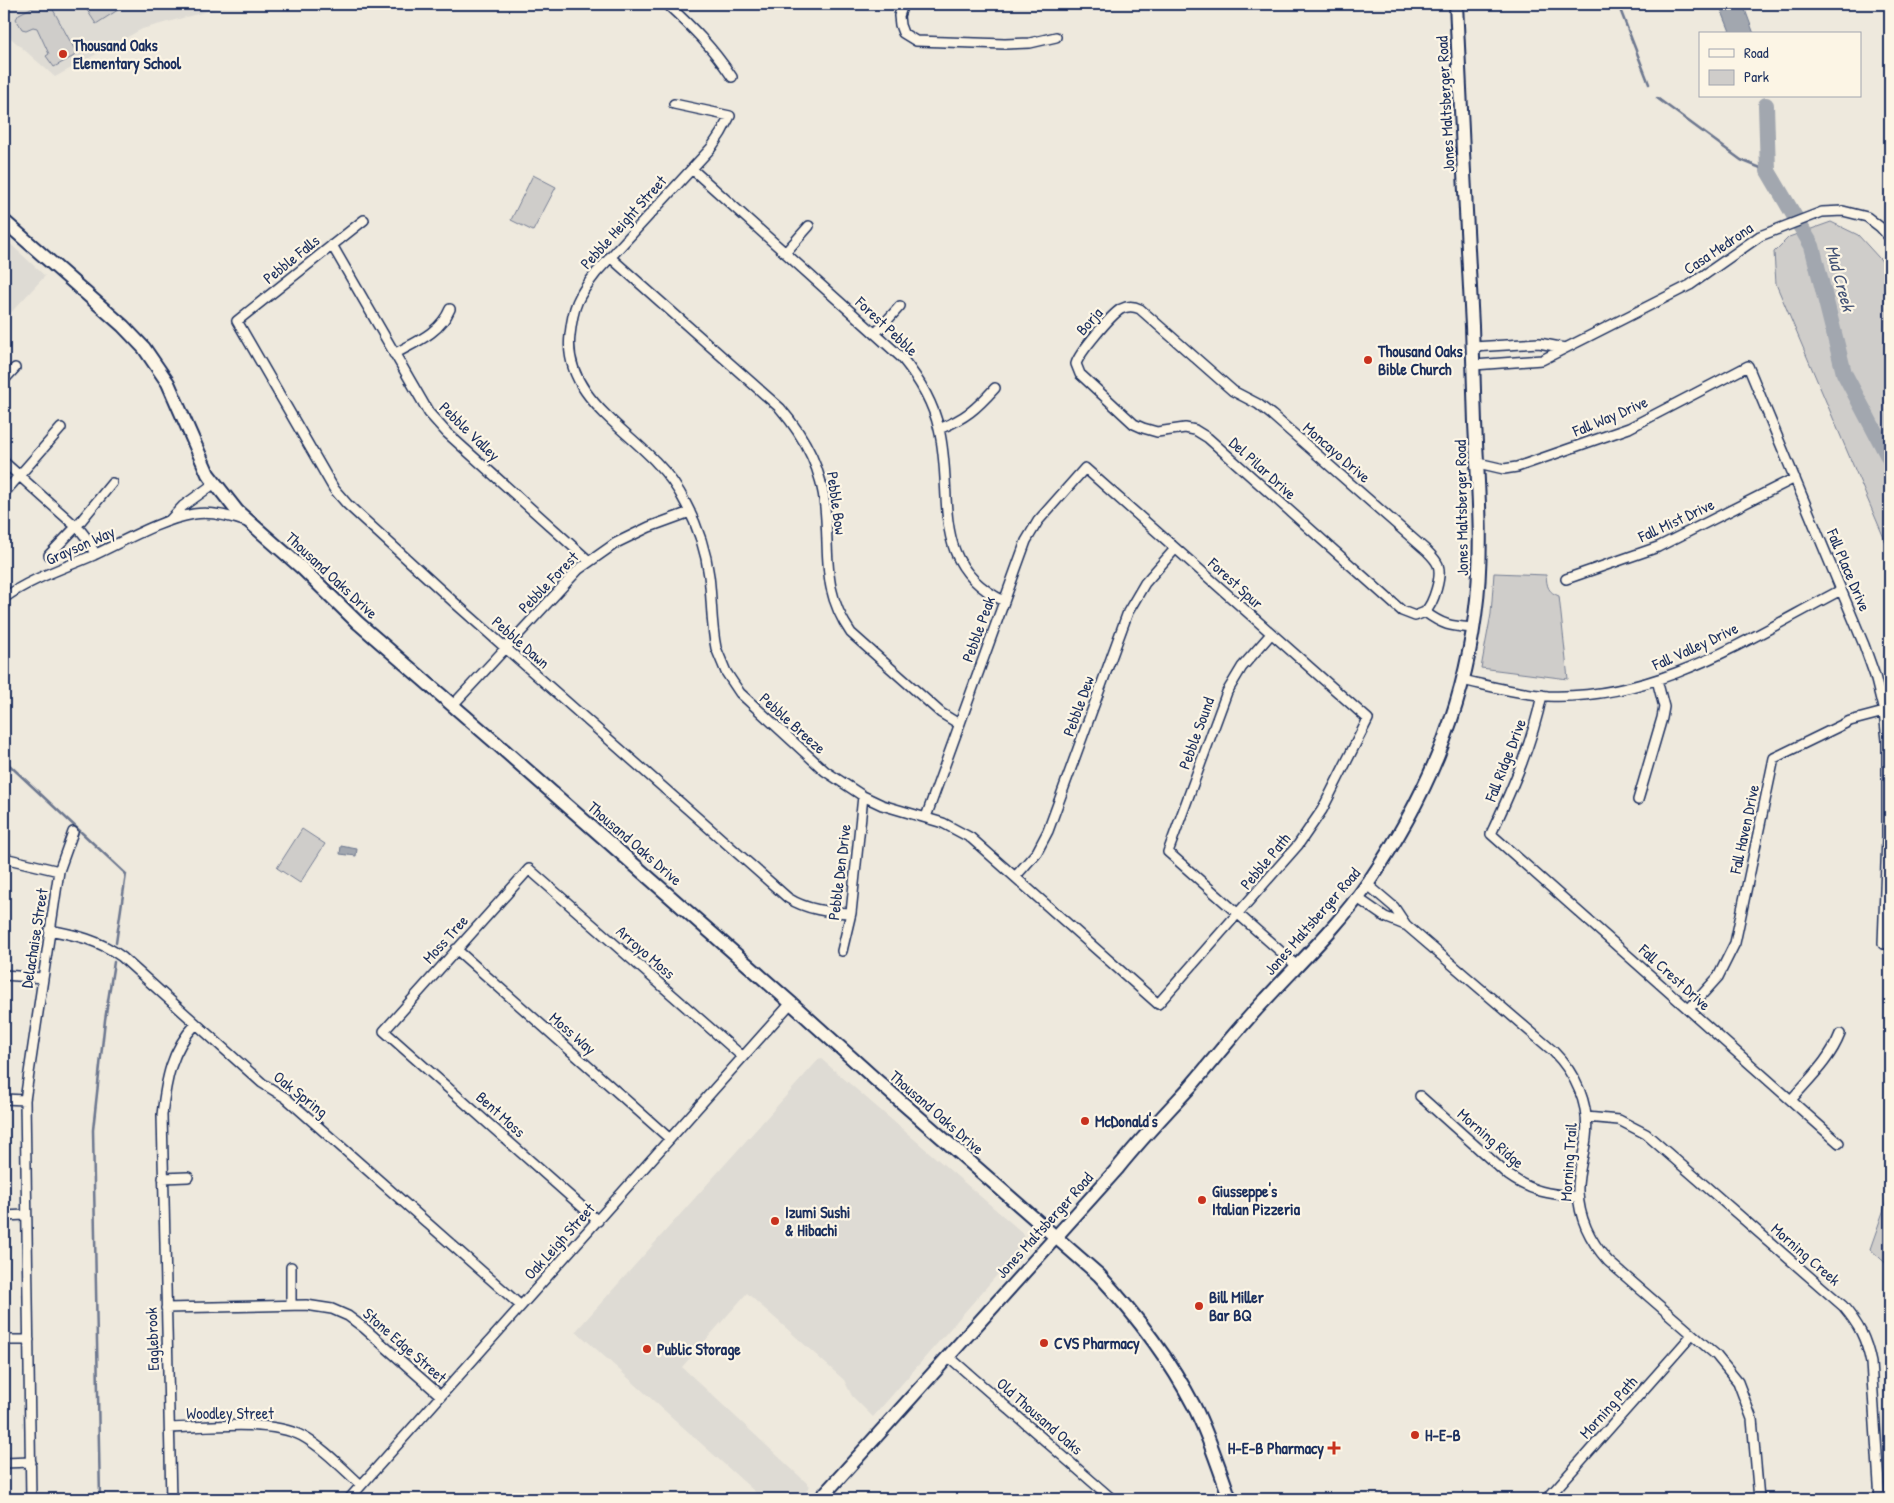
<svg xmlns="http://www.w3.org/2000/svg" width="1894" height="1503" viewBox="0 0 1894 1503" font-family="'Patrick Hand',sans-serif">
<rect width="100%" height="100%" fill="#eee9dd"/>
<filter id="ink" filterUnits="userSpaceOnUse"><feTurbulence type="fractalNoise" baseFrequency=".02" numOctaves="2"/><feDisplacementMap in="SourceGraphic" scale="10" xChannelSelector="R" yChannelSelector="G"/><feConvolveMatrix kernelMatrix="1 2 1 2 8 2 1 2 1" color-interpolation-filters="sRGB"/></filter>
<g filter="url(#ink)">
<path fill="#dedbd4" d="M4 4H234L142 29 55 77 4 32Z
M4 238 45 276 4 320Z
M820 1058 1024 1234V1244L873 1417 852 1396 844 1380 747 1293 682 1367 810 1486 800 1499H763L576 1331Z"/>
<path fill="#cfcdca" stroke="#757e94" d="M39 4H50L76 52 74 56 54 67 46 56 49 54 37 28 33 27 26 30 22 29 16 19 19 14Z
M83 4H127L96 24Z
M533 175 556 187 533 231 511 220Z
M1831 222 1858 235 1890 270V552L1776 284 1774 252 1789 237Z
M1494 573 1546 575C1547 587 1548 592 1559 596L1568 679 1481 668 1491 614Z
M302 829 325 844 300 883 277 868Z
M1890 1192V1267L1870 1249Z"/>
<path fill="#a2a7af" stroke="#6c778f" d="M1719 4H1743L1754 34H1731Z
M341 846 357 849 356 856 340 854Z"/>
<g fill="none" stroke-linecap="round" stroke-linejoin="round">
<path stroke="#6c778f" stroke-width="2.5" d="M1618 4 1649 84
M1657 98 1741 160 1768 171
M4 760 126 874 116 943
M100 1499 93 1130 105 1020 114 962"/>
<path stroke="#a2a7af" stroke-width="16" d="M1766 105 1768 171 1812 246 1844 373 1890 460"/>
<defs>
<path id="street" d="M667 4C693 28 712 47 732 77
M903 4 899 16 900 25 903 33 916 41 1005 44 1030 43 1056 37
M674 104 730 116 721 133 711 148 596 273C578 296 573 306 570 335 563 392 621 425 655 461 668 474 678 488 686 504 698 527 706 551 709 576 712 600 711 624 716 648L726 672 740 693 825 771 863 796 882 805 943 823 971 838 1158 1004 1298 845 1322 810 1368 719 1085 468 1038 521 1026 541 926 817
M692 169 902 358C919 379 933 402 939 429 955 496 927 563 1004 601
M364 220 237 321 334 489 347 504 456 604 788 898C807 910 828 912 851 913
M332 245 429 413 447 433 589 561
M785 253 809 226
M610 257 780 408C805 437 822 469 825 507 830 555 821 590 851 633L941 713 959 724
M875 334 900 306
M1473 347 1539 343 1565 348
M394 354C416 342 440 333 450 309
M1474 365 1542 360 1690 285 1760 236 1822 212 1843 211 1867 217 1880 227 1890 238
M4 380 15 368
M939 429C966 418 976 409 995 388
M4 462 81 531 88 540 95 554
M1478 463 1504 469 1517 467 1629 428 1748 366 1864 645 1875 676 1884 712 1887 740V837L1883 944
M4 493 61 428
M169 521 183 506 215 483
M49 555 76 527 112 483
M1566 579 1658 547 1795 478
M4 598C30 579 64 568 94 555 124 541 162 519 194 514 212 511 230 516 247 522
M1425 612 1415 616 1402 611 1208 438 1195 430 1185 428 1157 432 1143 428 1134 424 1080 374 1076 364C1079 353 1111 315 1121 309 1127 306 1134 306 1140 309L1233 391 1258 404 1272 415 1427 551C1431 555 1436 560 1438 565 1442 576 1434 603 1425 612 1444 626 1451 626 1474 628
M1271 634 1242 667 1227 692 1168 852 1297 966
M1462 680C1490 686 1519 694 1548 696 1658 700 1747 639 1841 590
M1542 695C1532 744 1512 789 1491 834L1839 1143
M452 706 579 569 616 543 649 527 690 512
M1638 800 1662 718 1664 707 1657 680
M4 858 59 871
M1015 877 1037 852 1048 831 1128 612 1145 583 1175 549
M1367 884 1394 907 1406 925 1553 1051C1576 1074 1590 1105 1586 1138 1584 1156 1577 1174 1578 1192 1579 1219 1590 1241 1608 1261L1716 1355 1738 1382 1752 1419 1759 1499
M1356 897 1385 917 1405 925
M49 930C76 935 99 940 122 957L262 1083 286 1098 521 1306
M456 949 670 1139
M842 951 851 913 863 796
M4 975 43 978
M1689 1009 1718 977 1735 943 1774 758 1850 721 1884 712
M1420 1096 1508 1175C1532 1192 1549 1194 1578 1197
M4 1099 25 1100
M1791 1100C1809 1079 1830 1060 1840 1034
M1586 1117 1619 1120 1646 1134 1843 1306C1859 1325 1866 1338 1871 1363L1880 1499
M163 1178 188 1177
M4 1216 25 1215
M598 1221 384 1031 529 869 743 1057
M291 1267V1305
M166 1308 306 1305 332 1309 348 1316 364 1328 441 1396
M4 1340H29
M948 1356 1112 1499
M170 1428C207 1427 269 1419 302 1436 324 1448 343 1469 361 1485
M4 1463 31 1462
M31 1499 25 1100 59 871 73 832
M171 1499 162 1115C166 1080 171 1050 196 1024
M349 1499 791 1003
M1547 1499 1692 1335"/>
<path id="secondary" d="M4 221 123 326 144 348 168 383 208 474 237 511 303 569 357 622 496 743 791 1003 875 1079 1099 1275C1136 1315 1169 1358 1194 1406 1209 1436 1219 1468 1230 1499
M820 1499 1117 1169C1140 1140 1165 1114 1190 1087 1215 1058 1239 1027 1266 999 1301 961 1339 925 1368 883 1424 801 1462 715 1475 616 1484 552 1478 487 1475 423 1474 390 1473 358 1472 326 1466 219 1461 111 1456 4"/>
</defs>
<use href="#street" stroke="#1b2f5e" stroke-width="12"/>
<use href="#secondary" stroke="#1b2f5e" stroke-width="16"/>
<use href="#street" stroke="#fcf5e5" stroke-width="9"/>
<use href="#secondary" stroke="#fcf5e5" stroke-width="12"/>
</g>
</g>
<g fill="#c8321e" stroke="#fcf5e5" stroke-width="2">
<circle cx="63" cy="54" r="5"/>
<circle cx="1368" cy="360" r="5"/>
<circle cx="1085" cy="1121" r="5"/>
<circle cx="1202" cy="1200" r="5"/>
<circle cx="775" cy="1221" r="5"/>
<circle cx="1199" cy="1306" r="5"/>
<circle cx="1044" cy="1343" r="5"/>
<circle cx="647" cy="1349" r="5"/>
<circle cx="1415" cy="1435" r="5"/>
<path d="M1331.5 1440.5h5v5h5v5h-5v5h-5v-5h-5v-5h5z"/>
</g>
<g text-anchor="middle" stroke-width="4.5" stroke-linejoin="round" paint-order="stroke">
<g font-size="16" font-weight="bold" fill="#1b2f5e" stroke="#fcf5e5" text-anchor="start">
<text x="73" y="51">Thousand Oaks<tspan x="73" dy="18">Elementary School</tspan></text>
<text x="1378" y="357">Thousand Oaks<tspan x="1378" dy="18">Bible Church</tspan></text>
<text x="1095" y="1127">McDonald's</text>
<text x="1212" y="1197">Giusseppe's<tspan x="1212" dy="18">Italian Pizzeria</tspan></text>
<text x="785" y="1218">Izumi Sushi<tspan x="785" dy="18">&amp; Hibachi</tspan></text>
<text x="1209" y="1303">Bill Miller<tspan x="1209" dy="18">Bar BQ</tspan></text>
<text x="1054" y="1349">CVS Pharmacy</text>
<text x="657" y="1355">Public Storage</text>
<text x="1425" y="1441">H-E-B</text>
<text x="1324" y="1454" text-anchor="end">H-E-B Pharmacy</text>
</g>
<g font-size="16" fill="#1b2f5e" stroke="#fcf5e5">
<text transform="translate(1445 104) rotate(-93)" y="6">Jones Maltsberger Road</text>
<text transform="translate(623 222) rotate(-48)" y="6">Pebble Height Street</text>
<text transform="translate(1718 248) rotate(-34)" y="6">Casa Medrona</text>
<text transform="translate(291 259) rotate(-39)" y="6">Pebble Falls</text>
<text transform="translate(1089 321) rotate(-48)" y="6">Borja</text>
<text transform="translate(887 326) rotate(43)" y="6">Forest Pebble</text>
<text transform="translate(1610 416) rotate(-23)" y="6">Fall Way Drive</text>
<text transform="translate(470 431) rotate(44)" y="6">Pebble Valley</text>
<text transform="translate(1337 452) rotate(41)" y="6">Moncayo Drive</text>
<text transform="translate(1263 468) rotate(42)" y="6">Del Pilar Drive</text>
<text transform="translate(837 503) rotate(82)" y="6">Pebble Bow</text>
<text transform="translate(1461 508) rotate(-91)" y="6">Jones Maltsberger Road</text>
<text transform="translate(1676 520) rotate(-25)" y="6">Fall Mist Drive</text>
<text transform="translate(80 545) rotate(-24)" y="6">Grayson Way</text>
<text transform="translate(1849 570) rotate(67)" y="6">Fall Place Drive</text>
<text transform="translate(332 575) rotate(43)" y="6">Thousand Oaks Drive</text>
<text transform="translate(548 582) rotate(-46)" y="6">Pebble Forest</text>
<text transform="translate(1236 583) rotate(42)" y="6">Forest Spur</text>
<text transform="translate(978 629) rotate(-70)" y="6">Pebble Peak</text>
<text transform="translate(521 642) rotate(41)" y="6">Pebble Dawn</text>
<text transform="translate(1695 646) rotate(-25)" y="6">Fall Valley Drive</text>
<text transform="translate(1078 706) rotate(-70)" y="6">Pebble Dew</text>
<text transform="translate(793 723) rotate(42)" y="6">Pebble Breeze</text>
<text transform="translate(1196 733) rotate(-70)" y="6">Pebble Sound</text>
<text transform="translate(1505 760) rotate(-69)" y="6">Fall Ridge Drive</text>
<text transform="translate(1744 829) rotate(-78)" y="6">Fall Haven Drive</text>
<text transform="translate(635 843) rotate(41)" y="6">Thousand Oaks Drive</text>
<text transform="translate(1265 861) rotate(-50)" y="6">Pebble Path</text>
<text transform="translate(839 872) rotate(-83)" y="6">Pebble Den Drive</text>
<text transform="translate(1312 921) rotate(-49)" y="6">Jones Maltsberger Road</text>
<text transform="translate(34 938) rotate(-81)" y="6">Delachaise Street</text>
<text transform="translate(445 939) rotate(-48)" y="6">Moss Tree</text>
<text transform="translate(646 952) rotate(41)" y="6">Arroyo Moss</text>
<text transform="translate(1675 977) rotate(42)" y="6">Fall Crest Drive</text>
<text transform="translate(573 1033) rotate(41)" y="6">Moss Way</text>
<text transform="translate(301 1094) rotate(38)" y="6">Oak Spring</text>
<text transform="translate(937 1112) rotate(41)" y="6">Thousand Oaks Drive</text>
<text transform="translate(501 1114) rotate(42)" y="6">Bent Moss</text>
<text transform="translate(1491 1138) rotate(41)" y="6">Morning Ridge</text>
<text transform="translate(1568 1162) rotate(-86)" y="6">Morning Trail</text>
<text transform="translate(1044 1225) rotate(-48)" y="6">Jones Maltsberger Road</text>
<text transform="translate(559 1241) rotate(-48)" y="6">Oak Leigh Street</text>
<text transform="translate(1806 1254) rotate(41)" y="6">Morning Creek</text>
<text transform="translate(152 1339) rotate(-92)" y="6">Eaglebrook</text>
<text transform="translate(405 1345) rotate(41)" y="6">Stone Edge Street</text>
<text transform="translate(1608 1407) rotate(-48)" y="6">Morning Path</text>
<text x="230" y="1419">Woodley Street</text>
<text transform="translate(1040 1416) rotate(41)" y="6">Old Thousand Oaks</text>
</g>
<g font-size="18" font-style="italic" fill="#445376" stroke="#fcf5e5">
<text transform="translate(1840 278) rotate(75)" y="6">Mud Creek</text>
</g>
</g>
<rect width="1894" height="1503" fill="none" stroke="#fcf5e5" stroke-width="20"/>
<rect x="10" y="10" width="1874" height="1483" fill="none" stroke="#1b2f5e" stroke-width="2" filter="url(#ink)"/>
<rect x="1699" y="32" width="162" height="65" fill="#fcf5e5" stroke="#a2a6af"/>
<rect x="1709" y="49" width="25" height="8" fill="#fcf5e5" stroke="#a2a6af"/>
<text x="1744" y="58" font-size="15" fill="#1b2f5e">Road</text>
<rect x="1709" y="70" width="25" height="15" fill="#cfcdca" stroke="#a2a6af"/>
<text x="1744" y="82" font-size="15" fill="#1b2f5e">Park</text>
</svg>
